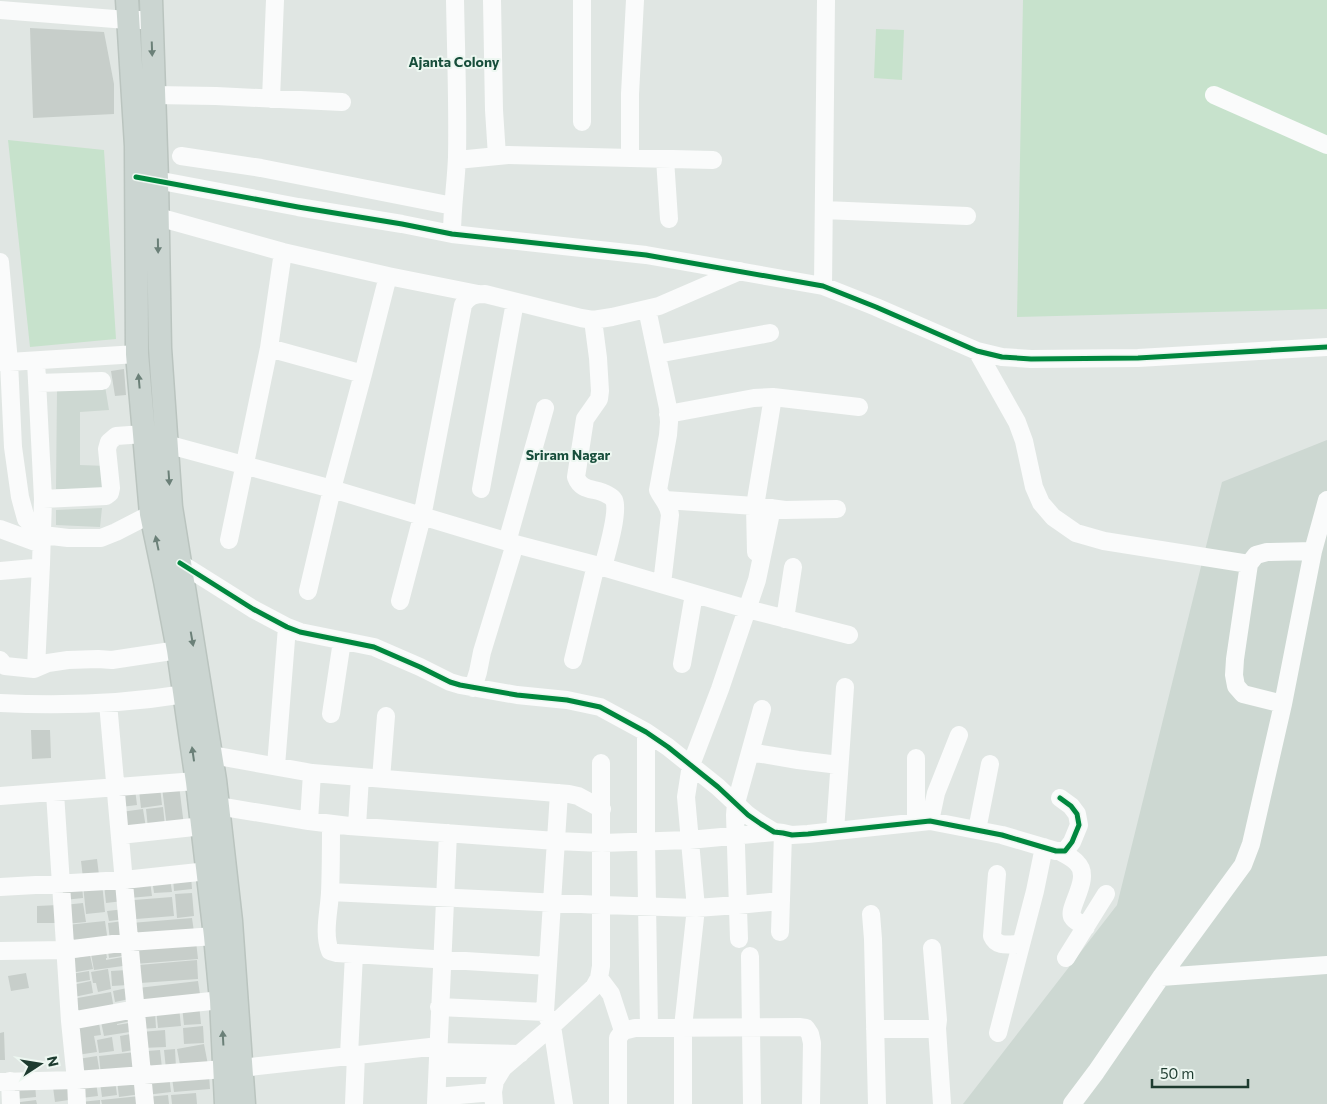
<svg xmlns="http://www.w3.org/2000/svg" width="1327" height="1104" viewBox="0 0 1327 1104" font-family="Commissioner,sans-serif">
<rect width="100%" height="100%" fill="#e0e6e3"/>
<path fill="#cdd8d2" d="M105 386 109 410 80 412V465L107 466 108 490 56 489 57 390Z
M1327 440V1104H963L1117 905 1222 482Z
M102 508 100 527 56 525V510Z"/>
<path fill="#c7e2cc" d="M1023 0H1327V309L1017 317Z
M876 29 904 30 902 80 874 78Z
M8 140 104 150 116 339 30 347Z"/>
<path fill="#c7ceca" d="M30 28 104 32 114 84V114L33 118Z
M124 369 126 395 115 396 111 371Z
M31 730H50L51 758 32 759Z
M179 785 184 826 167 828 162 787Z
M160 787 162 805 141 808 139 790Z
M135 789 137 805 121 807 119 791Z
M163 807 165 826 148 828 146 809Z
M143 809 146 828 124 831 121 812Z
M97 859 99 875 83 878 81 861Z
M191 876 192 889 174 891 173 878Z
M170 878 172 892 154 893 152 879Z
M150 881 152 896 129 898 128 883Z
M121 882 123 901 106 903 104 884Z
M102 883 105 912 86 914 83 885Z
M82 884 83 898 64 900 62 887Z
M192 893 194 916 177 918 175 894Z
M172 897 174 916 136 919 134 900Z
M83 903 86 922 66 924 64 905Z
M58 905 59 923H37V906Z
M125 909 126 919 109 921 107 911Z
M192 918 194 932 132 938 131 923Z
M105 921 108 942 69 946 67 925Z
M123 921 126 937 110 940 108 923Z
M196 941 198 959 135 964 134 946Z
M105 946 107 958H106V960L128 956 130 965 94 970 91 954Z
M128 947 129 955 109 958 108 951Z
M90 955 93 969 71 973 69 959Z
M197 960 198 979 140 983 139 965Z
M108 969 111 989 98 992 96 983H93L91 972Z
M127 970 128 985 112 986 111 971Z
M89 971 90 980 72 983 71 974Z
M26 973 29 988 11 991 8 976Z
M91 981 93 993 74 997 72 985Z
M198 981 201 1001 141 1008 138 988Z
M132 987 134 998 115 1002 113 991Z
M111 992 114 1009 75 1016 72 999Z
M199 1004 201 1024 184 1025 182 1006Z
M179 1007 181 1026 158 1028 156 1009Z
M155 1012 156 1028 139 1029 138 1013Z
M115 1014 135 1020 117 1024V1025L135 1022 136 1031 104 1036 100 1017Z
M98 1017 101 1035 94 1036 97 1052 77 1055 72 1022Z
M203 1026 204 1043 184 1044 183 1028Z
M165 1030 166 1047 142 1048 141 1032Z
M4 1032 5 1060H0V1033Z
M136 1033 139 1049 122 1052 120 1036Z
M112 1037 114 1051 99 1053 97 1040Z
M204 1044 208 1065 181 1070 177 1049Z
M175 1049 176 1068 166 1069 164 1050Z
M160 1050 162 1068 148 1069 147 1051Z
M136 1052 138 1071 101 1075 99 1056Z
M97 1056 100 1074 81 1077 78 1059Z
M169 1075 171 1092 146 1095 144 1078Z
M209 1075 210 1089 174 1092 172 1078Z
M139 1078 141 1094 119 1097 117 1080Z
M115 1080 117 1095 102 1097 100 1082Z
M96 1082 98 1096 81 1098 80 1085Z
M35 1083 36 1097 16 1099 14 1085Z
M74 1085 76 1099 55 1102 53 1087Z
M196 1093 197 1104H172L171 1095Z
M168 1095 169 1104H147L146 1097Z
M140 1096 141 1104H102L101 1100Z
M36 1100 37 1104H13V1103Z
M100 1100V1104H81V1102Z"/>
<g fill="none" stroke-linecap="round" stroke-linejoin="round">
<defs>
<path id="major" d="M127 0 136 146 137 354 151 514 165 581 178 650 197 782 215 936 221 1000 226 1104
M151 0 157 180 160 348 171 507 215 780 231 921 244 1104"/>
</defs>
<use href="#major" stroke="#bac4bf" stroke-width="25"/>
<path stroke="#fafbfb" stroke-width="18" d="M492 0 494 110 497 156
M582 0V122
M0 10 127 20H151
M154 95 216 96 342 102
M1214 95 1327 145
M271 99 275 0
M181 156 261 168 453 206
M630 158V94L635 0
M665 159 669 219
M457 160 508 155 713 160
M146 178 298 207 402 224 452 234 646 255 823 286 876 307 977 351 1002 357 1031 359 1138 358 1327 347
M824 210 967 216
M158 217 283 252 388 276 478 294
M452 234C452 208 456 183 457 157 458 105 456 52 455 0
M0 262 9 362 13 447 20 497 26 519 43 535 68 538H101L116 532 151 514
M823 286 826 0
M647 309 668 408 669 422 668 435 658 490C662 499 669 504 670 515L662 584
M593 320 598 358 600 391 599 399 585 419 576 477C582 493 596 487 608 495 610 496 613 498 614 500 619 512 607 552 603 567
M269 348 363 374
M977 351 1017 422 1024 441 1034 487 1041 503 1053 517 1076 533 1104 541 1249 564
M657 354 770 333
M0 362H9L137 354
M37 383 102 381
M668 414 754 398 773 397 859 407
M166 444 332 489 363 374 388 276
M481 489 515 302
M43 499 106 496 110 493 111 488 107 449 109 442 116 436 144 434
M665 500 755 506 785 510 837 509
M0 529 41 544
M229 540 269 348 283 252
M507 542 545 408
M756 552 755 506 773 397
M180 563 253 609 287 627 300 632 374 647 420 667 450 682 460 685 517 695 567 700 600 707 646 732 668 747 718 787 748 815 761 824 774 832 783 833 792 835 808 834 930 821 1002 835 1056 851H1065L1072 842 1079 825 1077 814 1071 806 1060 798
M0 571 34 568 38 567 41 564 43 499 36 361
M308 591 332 489 515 544 603 567 747 609 849 635
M400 601 422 517 463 305C468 296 475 294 485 294L581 318 593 320 612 317 659 306 740 271
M785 619 793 567
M0 660 5 666 34 669 48 663 68 660 98 659 112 660 178 650
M573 660 596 565
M682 664 694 594
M36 668 41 564
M473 688 478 672 482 652 515 544
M0 703C62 706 124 704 185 694
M108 703 132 972 145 1104
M1283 704 1243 694 1236 686 1234 675 1235 659 1249 564 1256 555 1267 552 1313 551
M331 714 342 641
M646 732V841L649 1027
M750 752 798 760 839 765
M212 755 312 773 569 794 578 796 602 809
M916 758V822
M276 766 287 627
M381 779 386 716
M55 793 70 1021 76 1080 77 1104
M559 793 545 1012 552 1026 564 1104
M0 796 209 780
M218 806 309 821 349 826 556 841 602 843 689 840 774 832
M309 821 312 773
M930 821 936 793 959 735
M331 824C331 847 331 870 330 893 329 912 323 933 330 951L337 953 548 966
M357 826 360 777
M977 830 990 764
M835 831 845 687
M120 835 203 826
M1061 852C1066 855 1073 858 1077 863 1093 878 1065 910 1073 918 1076 922 1082 924 1086 927
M997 874 992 936C997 948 1010 944 1021 944
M0 887 124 880 208 871
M330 892 602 905 696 908 738 905 781 901
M871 914 873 939 877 1104
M780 932 783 833
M739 939 735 815 736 803 762 709
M0 951 65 950 129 942 215 936
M750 956 752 1104
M1066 958 1106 894
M1161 977 1327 965
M599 978 611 994 623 1031
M439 1007 545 1012
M70 1021 136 1009 221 1000
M937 1028 942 1104
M875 1029H930L937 1028 938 1020 932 948
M998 1033 1035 891 1044 847
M439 1052 520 1054
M349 1055 354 954
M241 1068 439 1046
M439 1068H503
M10 1081 11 1104
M0 1082 76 1080 225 1069
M437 1097 493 1092
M354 1104 356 1055
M436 1104 448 833
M494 1104 493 1092 495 1081 503 1068 552 1026 594 987 599 978 601 966V763
M618 1104V1038L623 1031 635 1028 799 1027 806 1028 810 1034 812 1043 811 1104
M683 1104V1027L696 908 686 797 691 765 720 689 757 580 772 508
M1072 1104 1096 1072 1161 977 1243 865 1251 844 1283 704 1313 551 1327 500"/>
<use href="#major" stroke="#cbd5d1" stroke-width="22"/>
<defs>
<path id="cycleway" d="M136 177 298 207 402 224 452 234 646 255 823 286 876 307 977 351 1002 357 1031 359 1138 358 1327 347
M180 563 253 609 287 627 300 632 374 647 420 667 450 682 460 685 517 695 567 700 600 707 646 732 668 747 718 787 748 815 761 824 774 832 783 833 792 835 808 834 930 821 1002 835 1056 851H1065L1072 842 1079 825 1077 814 1071 806 1060 798"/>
</defs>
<use href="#cycleway" stroke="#edf7f1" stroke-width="8"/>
<use href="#cycleway" stroke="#00873e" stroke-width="5"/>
</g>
<defs><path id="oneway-solid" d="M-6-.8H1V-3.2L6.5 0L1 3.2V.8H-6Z" transform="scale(1.25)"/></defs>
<g fill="#6b8078">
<use href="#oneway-solid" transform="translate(152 49) rotate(88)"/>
<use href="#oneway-solid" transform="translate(158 246) rotate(89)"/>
<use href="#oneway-solid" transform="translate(139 381) rotate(-95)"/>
<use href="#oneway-solid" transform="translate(169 478) rotate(86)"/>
<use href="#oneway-solid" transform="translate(157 543) rotate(-102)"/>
<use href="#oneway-solid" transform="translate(192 639) rotate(80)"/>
<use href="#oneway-solid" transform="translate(193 754) rotate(-98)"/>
<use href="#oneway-solid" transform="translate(223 1038) rotate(-93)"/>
</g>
<g text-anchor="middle" stroke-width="4" stroke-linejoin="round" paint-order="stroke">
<g font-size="14" font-weight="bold" fill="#174e3b" stroke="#edf7f1">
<text x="454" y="67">Ajanta Colony</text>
<text x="568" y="460">Sriram Nagar</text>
</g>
</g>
<g transform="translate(40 1064) rotate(78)" stroke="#edf7f1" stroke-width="4" paint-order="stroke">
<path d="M0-4L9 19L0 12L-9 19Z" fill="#1d3b2f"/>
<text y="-8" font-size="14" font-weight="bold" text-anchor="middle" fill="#1d3b2f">N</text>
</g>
<path d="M1152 1079v8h96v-8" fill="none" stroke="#1d3b2f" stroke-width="2.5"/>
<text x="1160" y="1079" font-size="15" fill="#1d3b2f" stroke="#edf7f1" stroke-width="4" paint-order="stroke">50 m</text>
</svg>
